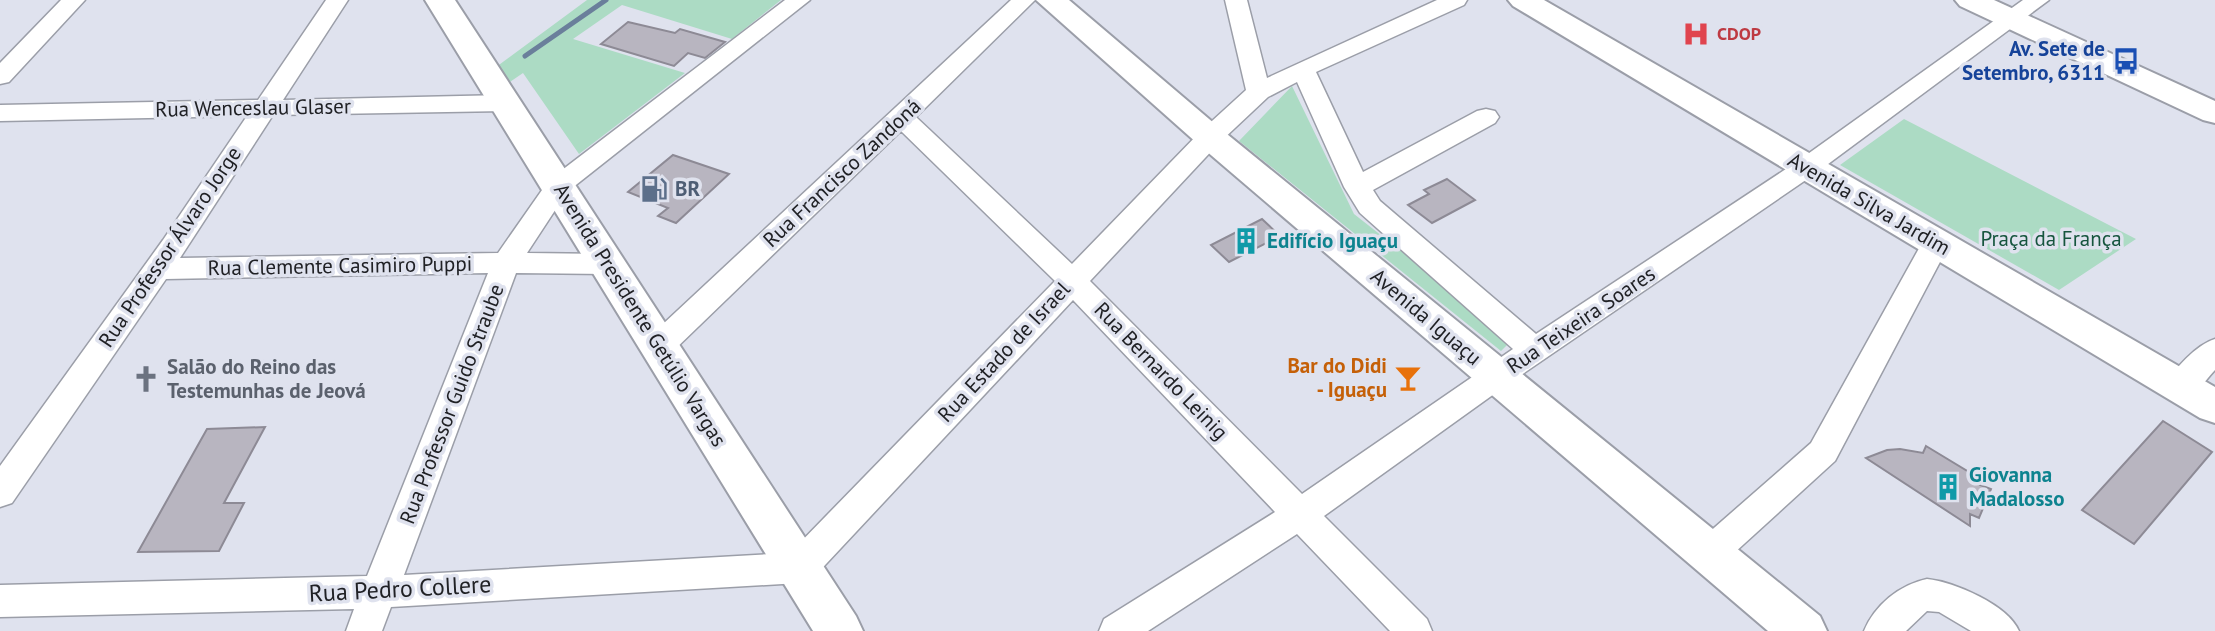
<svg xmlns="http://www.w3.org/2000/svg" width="2215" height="631" viewBox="0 0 2215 631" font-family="'PT Sans',sans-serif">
<rect width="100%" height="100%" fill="#dfe2ee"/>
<path fill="#acdbc4" d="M587 0H781L732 39 622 5 573 39 685 73 579 154 523 73 504 86 492 70Z
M1292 86 1354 214 1513 339 1501 351 1239 141Z
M1904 119 2136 239 2059 290 1840 165Z"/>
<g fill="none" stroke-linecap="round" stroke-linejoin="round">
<path stroke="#6a7f9b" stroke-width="5" d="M525 56 606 0"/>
</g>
<path fill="#b8b5c0" stroke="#8d8a95" stroke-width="2" d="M628 22 675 33 680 29 725 42 705 58 688 53 674 66 601 44Z
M673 155 729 174 676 223 658 216 668 208 628 192Z
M1447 179 1475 200 1432 223 1408 205 1429 194 1424 190Z
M1262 219 1280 236 1229 262 1211 245Z
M2163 421 2212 452 2134 544 2082 510Z
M265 427 224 503H244L219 551 138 552 207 429Z
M1926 446 1982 480 1980 485 1991 489 1979 518 1970 514V526L1866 458 1887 450 1900 449 1923 453Z"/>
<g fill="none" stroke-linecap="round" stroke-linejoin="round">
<defs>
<path id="minor" d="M61 0H85L9 82 0 84V63Z
M326 0H348L283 100 505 95 514 98 517 103 514 108 505 111 273 115 180 258 498 253 549 180 785 0H810L567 192 527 253 607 254 617 257 621 264 617 271 607 274 516 273 404 575 790 553 1055 281 901 131 670 354 659 357 648 354 644 346 648 338 1011 0H1035L916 117 1072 264 1201 131 1246 90 1225 0H1247L1267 78 1437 0H1467L1464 5 1316 72 1363 172 1477 111 1486 109 1495 111 1499 117 1495 123 1373 190 1380 201 1536 334 1798 161 2023 0H2049L1816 173 1508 384 1324 516 1427 619 1432 631H1390L1297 534 1148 631H1099L1104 619 1275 512 1073 300 812 579 799 583 391 607 382 631H346L354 609 0 617V585L367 576 488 273 166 279 12 503 0 507V466L163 240 247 116 0 121V105L258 100ZM1297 82 1344 187 1360 213 1513 349 1302 494 1090 281 1219 143 1268 97Z
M1936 233 1946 236 1950 243 1835 461 1722 564 1710 568 1698 564 1692 553 1698 542 1811 443 1922 243 1926 236Z
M2215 339V370C2200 386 2193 403 2169 396L2164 387C2174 369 2196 345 2215 339Z
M1927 579C1955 582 2008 605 2019 631H1971L1939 612 1927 611 1906 631H1864C1875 605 1899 585 1927 579Z"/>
<path id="major" d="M425 0H455L856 616 863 631H813Z
M1036 0H1069L1222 130 1820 616 1827 631H1768L1198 144Z
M1508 0H1544L2215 387V423L2200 418 1513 6Z
M1955 0H1994L2215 101V123L2203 120 1960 6Z"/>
</defs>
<use href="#minor" stroke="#9b9ea8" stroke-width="3"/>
<use href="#major" stroke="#9b9ea8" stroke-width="4"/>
<use href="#minor" fill="#fff" fill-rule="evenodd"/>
<use href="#major" fill="#fff" fill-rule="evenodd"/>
</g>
<defs>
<symbol id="hospital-bare" viewBox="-9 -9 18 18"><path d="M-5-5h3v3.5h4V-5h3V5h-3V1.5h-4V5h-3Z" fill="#e0444e" stroke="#dfe2ee" stroke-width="2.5" paint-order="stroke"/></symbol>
<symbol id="bus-bare" viewBox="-9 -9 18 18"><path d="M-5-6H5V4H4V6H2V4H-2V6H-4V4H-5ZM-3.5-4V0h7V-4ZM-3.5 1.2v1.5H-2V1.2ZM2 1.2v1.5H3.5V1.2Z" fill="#1a4fb4" stroke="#dfe2ee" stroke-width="2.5" paint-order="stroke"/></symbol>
<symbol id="fuel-bare" viewBox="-9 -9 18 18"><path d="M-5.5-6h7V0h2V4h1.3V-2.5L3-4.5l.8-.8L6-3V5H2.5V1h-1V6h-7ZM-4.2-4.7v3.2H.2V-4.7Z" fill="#5c6f8a" stroke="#dfe2ee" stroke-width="2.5" paint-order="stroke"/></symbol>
<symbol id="building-bare" viewBox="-9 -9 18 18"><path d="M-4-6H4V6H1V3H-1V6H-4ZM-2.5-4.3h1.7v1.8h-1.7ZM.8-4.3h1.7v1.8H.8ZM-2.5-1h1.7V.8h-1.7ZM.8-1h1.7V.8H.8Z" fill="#0f9aa8" stroke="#dfe2ee" stroke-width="2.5" paint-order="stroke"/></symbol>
<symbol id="bar-bare" viewBox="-9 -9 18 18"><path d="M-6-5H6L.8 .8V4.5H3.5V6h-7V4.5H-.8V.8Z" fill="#e8710a" stroke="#dfe2ee" stroke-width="2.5" paint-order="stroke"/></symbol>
<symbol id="church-bare" viewBox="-9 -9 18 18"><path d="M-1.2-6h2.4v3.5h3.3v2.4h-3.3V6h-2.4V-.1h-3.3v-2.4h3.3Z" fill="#6b7280" stroke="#dfe2ee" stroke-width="2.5" paint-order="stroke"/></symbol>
</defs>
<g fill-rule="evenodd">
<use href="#hospital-bare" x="1677" y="15" width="38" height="38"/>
<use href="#bus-bare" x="2107" y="42" width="38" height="38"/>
<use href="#fuel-bare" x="635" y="170" width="38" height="38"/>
<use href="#building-bare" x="1227" y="222" width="38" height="38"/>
<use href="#bar-bare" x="1389" y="359" width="38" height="38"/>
<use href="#church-bare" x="127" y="360" width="38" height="38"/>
<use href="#building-bare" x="1929" y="468" width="38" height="38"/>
</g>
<g text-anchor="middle" stroke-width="7" stroke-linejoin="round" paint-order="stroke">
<g font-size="18" font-weight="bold" fill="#be3a42" stroke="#dfe2ee" text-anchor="start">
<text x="1717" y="40">CDOP</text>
</g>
<g font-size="21" font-weight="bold" fill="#164399" stroke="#dfe2ee" text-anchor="end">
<text x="2105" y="56">Av. Sete de<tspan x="2105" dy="24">Setembro, 6311</tspan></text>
</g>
<g font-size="21" fill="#202125" stroke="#dfe2ee">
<text transform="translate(253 108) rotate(-1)" y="7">Rua Wenceslau Glaser</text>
<text transform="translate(842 173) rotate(-43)" y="7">Rua Francisco Zandoná</text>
<text transform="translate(1869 204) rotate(30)" y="7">Avenida Silva Jardim</text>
<text transform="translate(170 247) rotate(-56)" y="7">Rua Professor Álvaro Jorge</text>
<text transform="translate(340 266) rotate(-1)" y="7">Rua Clemente Casimiro Puppi</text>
<text transform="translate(640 315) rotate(58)" y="7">Avenida Presidente Getúlio Vargas</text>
<text transform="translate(1426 317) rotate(40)" y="7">Avenida Iguaçu</text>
<text transform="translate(1581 320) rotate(-34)" y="7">Rua Teixeira Soares</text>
<text transform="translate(1004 352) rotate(-47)" y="7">Rua Estado de Israel</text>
<text transform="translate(1161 371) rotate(46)" y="7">Rua Bernardo Leinig</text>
<text transform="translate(452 404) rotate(-69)" y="7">Rua Professor Guido Straube</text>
</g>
<g font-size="21" font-weight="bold" fill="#4e5e75" stroke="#dfe2ee" text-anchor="start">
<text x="675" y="196">BR</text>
</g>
<g font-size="21" fill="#16553e" stroke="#dfe2ee">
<text x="2051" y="246">Praça da França</text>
</g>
<g font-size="21" font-weight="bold" fill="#0d838f" stroke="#dfe2ee" text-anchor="start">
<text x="1267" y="248">Edifício Iguaçu</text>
<text x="1969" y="482">Giovanna<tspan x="1969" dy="24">Madalosso</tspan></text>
</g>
<g font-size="21" font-weight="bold" fill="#c56008" stroke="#dfe2ee" text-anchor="end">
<text x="1387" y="373">Bar do Didi<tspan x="1387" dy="24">- Iguaçu</tspan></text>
</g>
<g font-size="21" font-weight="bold" fill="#5b616d" stroke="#dfe2ee" text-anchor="start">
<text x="167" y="374">Salão do Reino das<tspan x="167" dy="24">Testemunhas de Jeová</tspan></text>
</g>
<g font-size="24" fill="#202125" stroke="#dfe2ee">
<text transform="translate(400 589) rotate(-3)" y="8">Rua Pedro Collere</text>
</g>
</g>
</svg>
